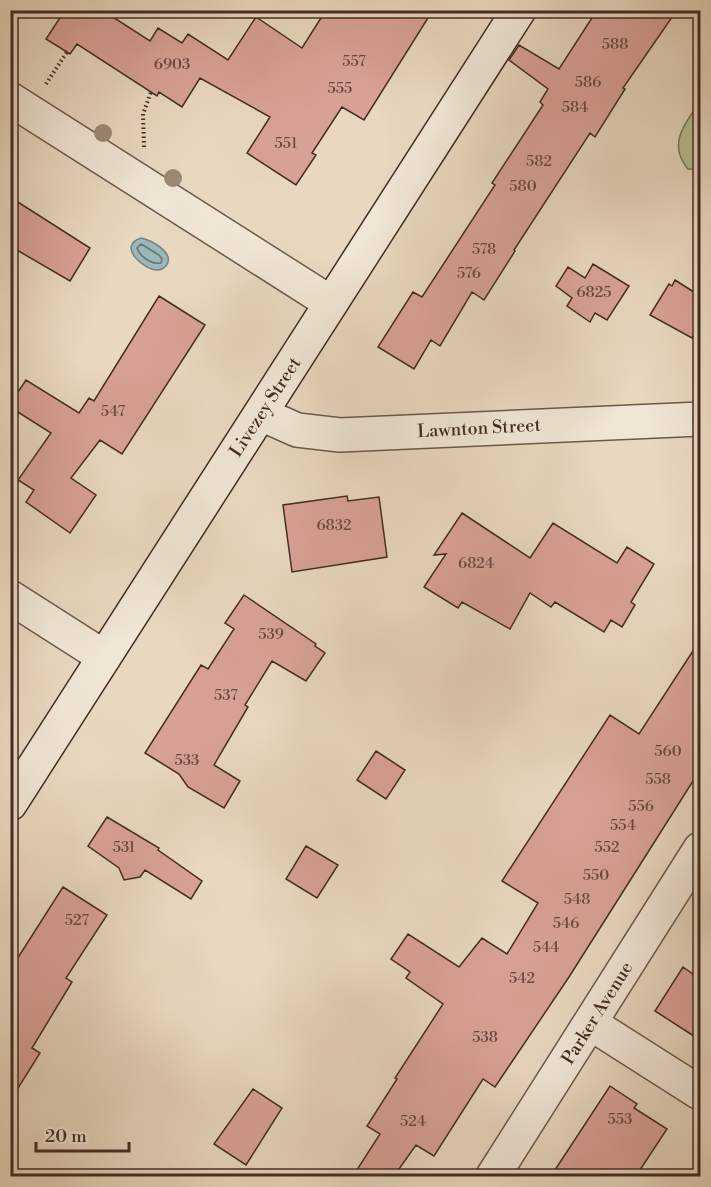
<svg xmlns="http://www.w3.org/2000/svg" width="711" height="1187" viewBox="0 0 711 1187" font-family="'Libre Bodoni',serif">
<rect width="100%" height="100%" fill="#e8d8c0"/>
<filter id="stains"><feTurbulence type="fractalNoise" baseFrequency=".00333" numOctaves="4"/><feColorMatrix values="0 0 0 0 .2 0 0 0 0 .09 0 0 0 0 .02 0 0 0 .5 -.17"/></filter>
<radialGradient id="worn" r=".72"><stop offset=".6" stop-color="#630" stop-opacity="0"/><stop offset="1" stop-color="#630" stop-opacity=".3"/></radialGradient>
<path fill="#b5bf93" stroke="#7c765b" stroke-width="1.5" d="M700 102V169H688C667 144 685 123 700 102Z"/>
<path fill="#99b8ba" stroke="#77807e" stroke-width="1.5" d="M141 238C151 240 176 253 166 266 164 268 161 270 158 270 145 271 116 246 141 238Z"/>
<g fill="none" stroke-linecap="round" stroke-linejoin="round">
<path stroke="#6e726e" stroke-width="1.5" d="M141 244 159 255 162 259 161 263C152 265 139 256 137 248Z"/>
</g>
<path fill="#d8a196" stroke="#442c23" stroke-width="1.5" d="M65 10H102L150 41 158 28 182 43 188 34 228 60 256 17 302 48 326 10H433L364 120 342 107 312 153 316 155 296 185 247 153 270 117 200 78 182 107 159 92 157 96 77 44 70 54 46 39Z
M597 10H677L623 88 625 89 595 137 590 133 514 250 515 251 484 300 472 292 440 346 431 340 414 369 378 347 413 292 422 297 495 185 492 183 543 105 540 102 548 89 509 60 519 45 559 69Z
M10 197 90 248 70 281 10 246Z
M593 264 629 286 607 320 595 313 590 322 567 306 572 298 556 286 568 267 585 278Z
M675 280 700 296V324L692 338 650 315 669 284 672 286Z
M159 296 205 325 122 454 100 440 71 478 96 495 70 533 26 502 34 490 18 480 51 433 10 407V404L26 380 79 413 89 398 94 401Z
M347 496 348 501 379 497 387 557 292 572 283 505Z
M462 513 530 558 553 523 617 563 627 547 654 564 631 602 635 605 622 627 611 620 604 632 555 602 551 607 530 593 510 629 462 602 458 608 424 587 446 554 434 555Z
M244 595 316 644 315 646 325 653 306 681 272 661 245 705 248 707 214 765 240 781 224 808 188 787 179 774 145 753 201 665 208 669 234 629 225 623Z
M700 640V770L569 977 495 1087 483 1079 434 1156 416 1145 394 1176H353L380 1134 367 1126 397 1079 395 1078 443 1004 406 978 410 972 391 959 408 934 459 967 482 938 507 954 538 903 502 881 610 715 639 734Z
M376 751 405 770 386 799 357 780Z
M107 817 159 848 158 850 202 881 191 899 145 870 140 877 124 880 119 868 88 846Z
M306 846 338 865 317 898 286 879Z
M63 887 107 915 66 978 72 982 32 1048 40 1053 10 1101V970Z
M683 967 700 979V1040L655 1011Z
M610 1086 637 1104 634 1108 667 1129 636 1176H551Z
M253 1089 282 1108 246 1165 214 1144Z"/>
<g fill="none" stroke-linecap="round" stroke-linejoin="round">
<defs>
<path id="street" d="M10 99 331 303
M261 414 297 430 340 435 700 419
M10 597 104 657
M590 1023 700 1093
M493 1176 700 849"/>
<path id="secondary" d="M10 804 519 10"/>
</defs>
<use href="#street" stroke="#6d574a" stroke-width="36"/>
<use href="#secondary" stroke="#442c23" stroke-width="36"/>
<path stroke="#442c23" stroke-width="4" stroke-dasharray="1.5 3" stroke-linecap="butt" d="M12 10 20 16
M46 84 67 52
M144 147 143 114 151 92"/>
<use href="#street" stroke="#f0e6d6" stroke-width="33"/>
<use href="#secondary" stroke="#f0e6d6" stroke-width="33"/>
</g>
<g fill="#9a8976">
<circle cx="103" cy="133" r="9"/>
<circle cx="173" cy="178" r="9"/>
</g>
<g text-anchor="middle" stroke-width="4.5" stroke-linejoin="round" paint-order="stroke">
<g font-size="15" fill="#694940">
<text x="615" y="49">588</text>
<text x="354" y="66">557</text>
<text x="172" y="69">6903</text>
<text x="588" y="87">586</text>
<text x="340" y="93">555</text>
<text x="575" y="112">584</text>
<text x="286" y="148">551</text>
<text x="539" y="166">582</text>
<text x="523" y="191">580</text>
<text x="484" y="254">578</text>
<text x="469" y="278">576</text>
<text x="594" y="297">6825</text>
<text x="113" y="416">547</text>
<text x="334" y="530">6832</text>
<text x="476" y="568">6824</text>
<text x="271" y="639">539</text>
<text x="226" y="700">537</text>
<text x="668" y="756">560</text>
<text x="187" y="765">533</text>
<text x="658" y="784">558</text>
<text x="641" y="811">556</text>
<text x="623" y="830">554</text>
<text x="124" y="852">531</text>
<text x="607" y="852">552</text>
<text x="596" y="880">550</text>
<text x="577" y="904">548</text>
<text x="77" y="925">527</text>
<text x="566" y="928">546</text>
<text x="546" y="952">544</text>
<text x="522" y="983">542</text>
<text x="485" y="1042">538</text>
<text x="620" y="1124">553</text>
<text x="413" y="1126">524</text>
</g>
<g font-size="18" fill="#442c23" stroke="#f0e6d6">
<text transform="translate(265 407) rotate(-57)" y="6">Livezey Street</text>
<text transform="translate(479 428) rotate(-3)" y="6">Lawnton Street</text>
<text transform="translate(597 1013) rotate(-58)" y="6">Parker Avenue</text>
</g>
</g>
<rect width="711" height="1187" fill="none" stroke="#e8d8c0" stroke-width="36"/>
<rect x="12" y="12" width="687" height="1163" fill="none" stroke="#442c23" stroke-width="3"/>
<rect x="18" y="18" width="675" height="1151" fill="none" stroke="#442c23" stroke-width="1.5"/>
<path d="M36 1142v9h93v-9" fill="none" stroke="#442c23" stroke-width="3"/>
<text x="45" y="1142" font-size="18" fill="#442c23" stroke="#f0e6d6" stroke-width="4.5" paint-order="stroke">20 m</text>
<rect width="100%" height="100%" filter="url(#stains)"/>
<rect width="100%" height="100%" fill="url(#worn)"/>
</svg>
